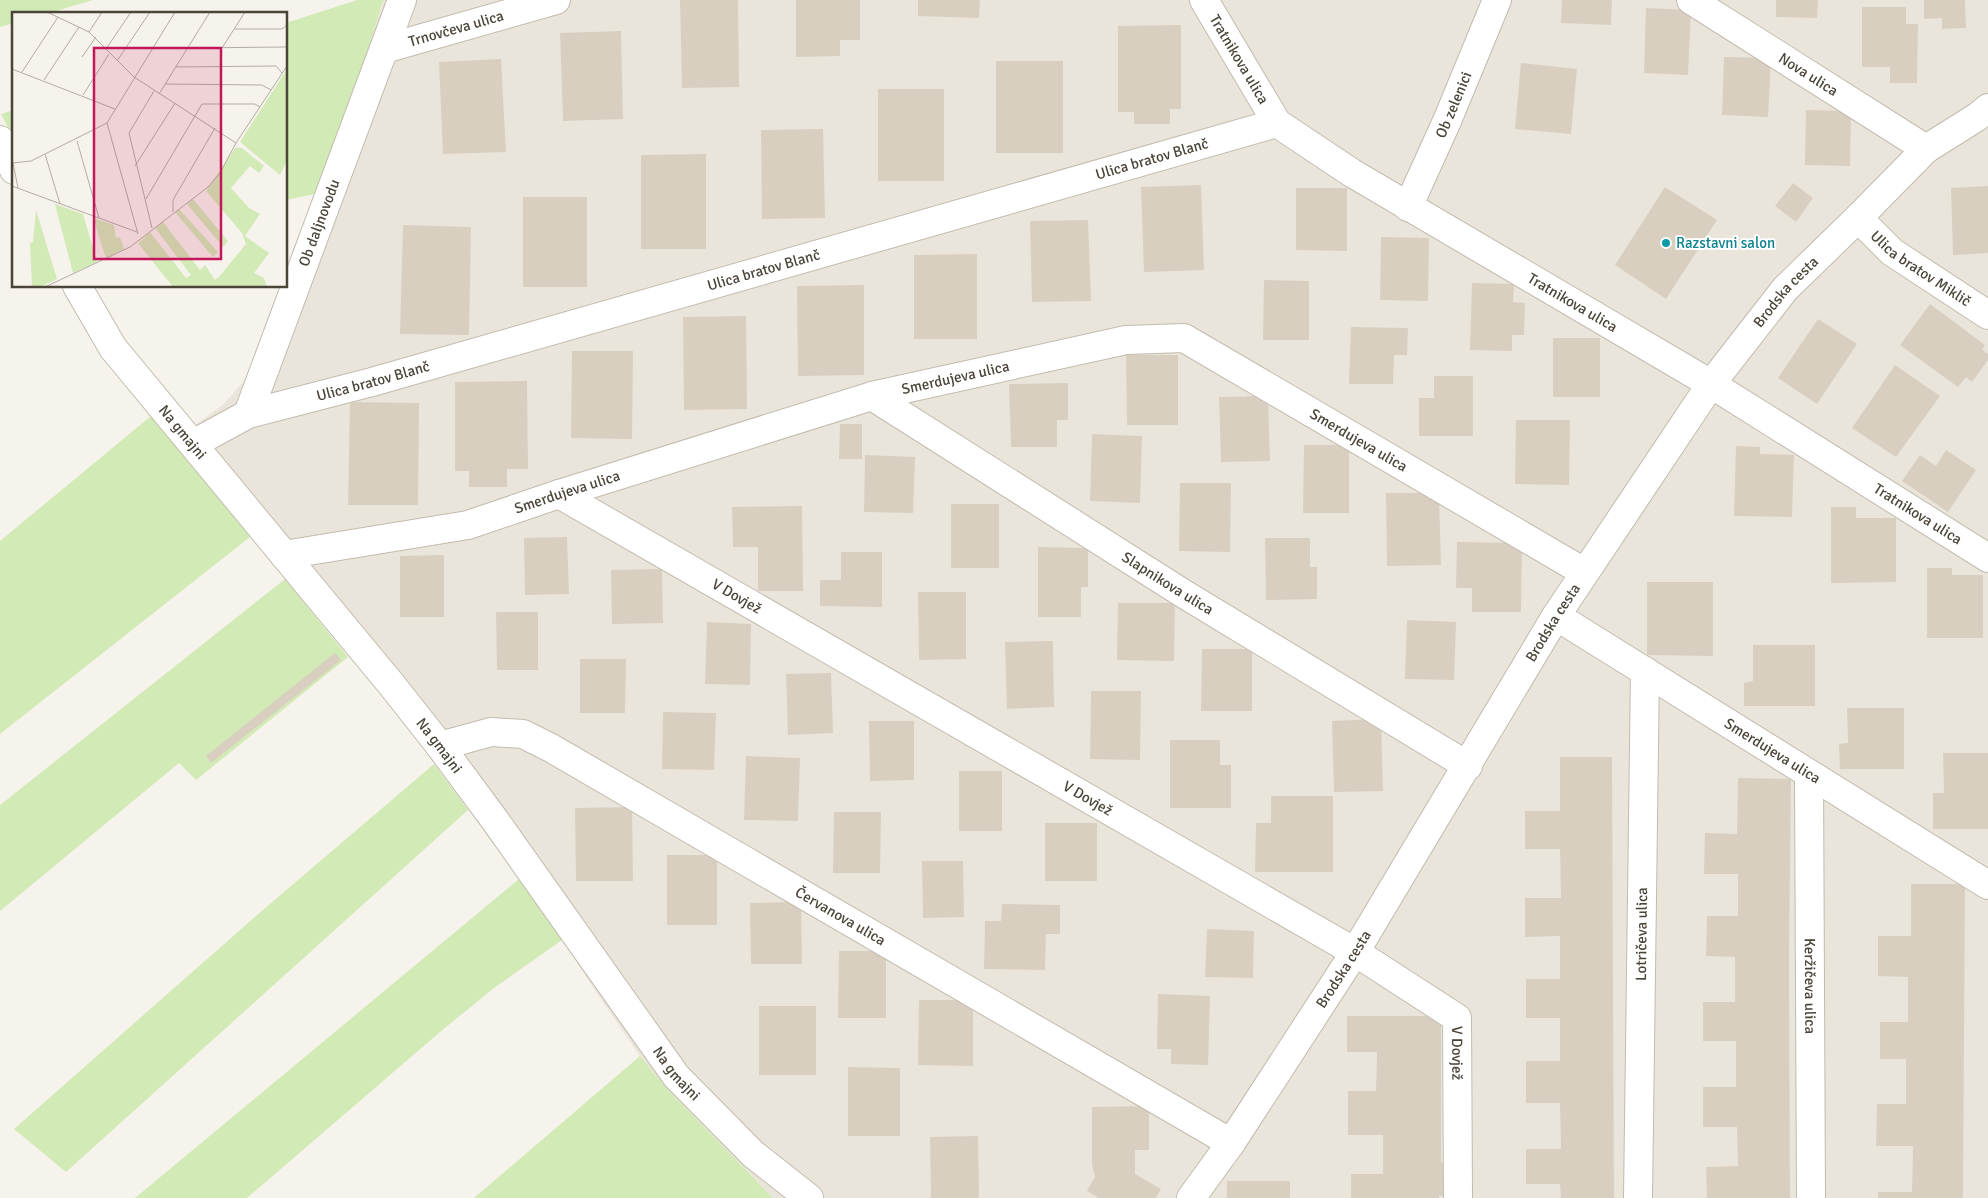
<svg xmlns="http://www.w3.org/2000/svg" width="1988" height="1198" viewBox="0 0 1988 1198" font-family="Signika,sans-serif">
<rect width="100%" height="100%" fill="#f6f3ec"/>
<path fill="#eae5da" d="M383 0H1988V1198H773L667 1089 640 1056 600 998 562 940 499 850 405 724 172 442 224 404 243 382 257 356 365 60Z"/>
<path fill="#d2eab5" d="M0 0H93L46 14H14V23L0 27Z
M357 0H383L365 60 315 194 286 200V23Z
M14 110V139L1 114Z
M151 416 250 537 0 734V541Z
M285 579 348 657 196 780 179 763 0 911V805Z
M434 764 468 810 66 1172 14 1129 257 915Z
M519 879 562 940 494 988 440 1032 247 1198H135Z
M640 1056 667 1089 773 1198H474Z"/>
<path fill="#d8cfc1" d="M680 0H738L739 87 682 88Z
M796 0H860V40H840V56L796 57Z
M918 0H980L979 18 918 16Z
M1562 0H1612L1611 25 1561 23Z
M1776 0H1818L1817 18 1776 17Z
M1924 0H1965L1966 28 1942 29V18L1924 19Z
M1862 7H1906V24H1918L1917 83H1890V67H1862Z
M1646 8 1691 10 1688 75 1644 73Z
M1181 25V109H1170V124H1134V112H1118V26Z
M621 31 623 119 563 121 560 33Z
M1724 57 1771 58 1768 117 1722 115Z
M501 59 506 152 443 154 439 62Z
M996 61H1063V153H996Z
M1521 63 1577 69 1571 134 1515 129Z
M878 89H944V181H878Z
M1806 110 1851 111 1850 166 1805 165Z
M823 129 825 218 762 219 761 130Z
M706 154V249H641V155Z
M1793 183 1813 198 1796 222 1775 206Z
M1201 185 1204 270 1144 272 1141 187Z
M1988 186V253L1953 255 1951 188Z
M1665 187 1717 220 1666 299 1615 265Z
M1296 188H1347V251L1296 250Z
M523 197H587V287H523Z
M1088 220 1091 301 1032 302 1030 221Z
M403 225 471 227 469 335 400 334Z
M1381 237 1429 238 1428 301 1380 300Z
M977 254V339H914V255Z
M1264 280 1309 281V340H1263Z
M1472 283 1514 284 1513 302 1525 303 1524 335H1512V351L1470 350Z
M864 285V375L798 376 797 286Z
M1930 304 1985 345 1982 350 1988 354V360L1972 382 1966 377 1958 387 1900 345Z
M746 316 747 409 684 410 683 317Z
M1818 319 1857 344 1817 404 1778 378Z
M1351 327 1408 328 1407 355H1394L1393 384H1349Z
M1553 338H1600V397H1553Z
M572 351H633L632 439 571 438Z
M1126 355H1178V425H1127Z
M1895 365 1940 396 1896 457 1852 428Z
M1434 376H1473V436H1419V398H1434Z
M527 381 528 469H507V487H469V471H455V382Z
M1068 383V420H1057V447H1011L1009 384Z
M1268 396 1270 461 1221 462 1219 397Z
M350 402 419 403 418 505H348Z
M1516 420H1570L1569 485 1515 484Z
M840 424H862V459H839Z
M1092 434 1142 436 1140 503 1090 501Z
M1304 445H1349V513H1303Z
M1736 446 1760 447V454L1794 455 1792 517 1734 516Z
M1946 450 1976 470 1948 512 1902 481 1920 455 1936 466Z
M865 455 915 457 913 513 864 512Z
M1180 483H1231L1230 552 1179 551Z
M1386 493H1439L1441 565 1387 566Z
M951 504H999V568H951Z
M802 506 803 591H758V547H733L732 507Z
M1831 507H1856V518H1896V582L1831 583Z
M567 537 569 594 525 595 524 538Z
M1265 538H1310V567H1317V599L1266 600Z
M1457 542 1522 543 1521 612H1472V588H1456Z
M1038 547 1088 548V587H1081V617H1038Z
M841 552H882V607L820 606V580H841Z
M444 555V617H400V556Z
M1927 568H1952V575H1983V638H1927Z
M662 569 663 623 612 624 611 570Z
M1647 582H1713V656L1647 655Z
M918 592H966V659L919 660Z
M1118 603H1175L1174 661 1117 660Z
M496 612H538V670H497Z
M1407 620 1456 622 1454 680 1405 679Z
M707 622 751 624 750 685 705 684Z
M1053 641 1054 707 1007 709 1005 642Z
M1753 645H1815V706H1744V683L1753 681Z
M1202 649H1252V711H1201Z
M335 653 341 660 211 763 206 756Z
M580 659H626L625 713H580Z
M831 673 833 733 788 735 786 674Z
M1091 691H1141L1140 760 1090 759Z
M1847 708H1904V769H1840L1839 744 1848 743Z
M663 712 716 713 714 770 662 769Z
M1381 719 1383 791 1334 792 1332 721Z
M869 721H914V780L870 781Z
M1170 740H1220V765H1231V808H1170Z
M1943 753H1988V829H1933V793H1944Z
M746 756 800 758 798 821 744 820Z
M1560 757H1612L1614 1198H1561L1560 1184H1526V1149H1561L1560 1103H1526V1061H1560V1018H1526V979H1560V936L1525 937V898H1561L1560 849H1525V811H1560Z
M959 771H1002V831H959Z
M1738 778 1791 779 1789 957 1790 1198H1707L1706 1167 1738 1166 1737 1127H1703V1087H1736V1041H1703V1002H1735V957L1706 956 1707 916H1738V874H1704L1705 833 1737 834Z
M1271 796H1333V872H1255L1256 823H1271Z
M632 807 633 881H576L575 808Z
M834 812H881L880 873H833Z
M1045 823H1097V881H1045Z
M667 855H717V925H667Z
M922 861H963L964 917 923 918Z
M1911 884H1965L1963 1198H1878V1192H1912L1913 1146H1876L1877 1104H1906V1059H1880V1022H1908V977L1878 976V936H1911Z
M801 902 802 964H751L750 903Z
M1002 904 1060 905V934H1046L1045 970 984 969 985 921H1001Z
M1207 929 1254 931 1253 978 1205 977Z
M839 951H886V1018H838Z
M1158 994 1210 996 1208 1065 1171 1064V1049H1157Z
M919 1000H973V1066L918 1065Z
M759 1006H816V1075H759Z
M1347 1016H1441V1162H1451V1196H1439V1198H1351V1174H1383V1135H1348V1091H1376L1377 1052H1347Z
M848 1067 900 1068V1136H848Z
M1149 1106V1150H1135V1174L1161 1189 1156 1198H1099L1087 1191 1095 1177 1092 1165V1107Z
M978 1136 979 1198H931L930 1137Z
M1227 1181H1290V1198H1227Z"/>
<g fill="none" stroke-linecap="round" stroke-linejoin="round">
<defs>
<g id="street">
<path id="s1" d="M1204 0 1277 123 1352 173 1711 384 1988 558"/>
<path id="s2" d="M1691 0 1926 149"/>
<path id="s3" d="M384 49 556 0"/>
<path d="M0 140 14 170"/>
<path id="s4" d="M1408 207 1447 121 1497 0"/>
<path id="s5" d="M1858 218 1892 252 1988 315"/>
<path id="s6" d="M77 286 113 348 391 684 440 746 494 819 676 1076 753 1154 809 1198"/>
<path id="s7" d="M872 396 1184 594 1468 766"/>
<path id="s8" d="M248 414 402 0"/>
<path id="s9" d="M193 444 248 414 372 382 1277 123"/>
<path id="s10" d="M559 494 1355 952 1457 1018 1458 1198"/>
<path id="s11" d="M284 555 468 525 559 494 872 396 1126 340 1184 338 1584 572"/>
<path id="s12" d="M1556 616 1988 885"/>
<path id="s13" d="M440 746 491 732 523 734 551 748 1231 1143"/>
<path id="s14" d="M1809 774 1811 1198"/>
<path id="s15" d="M1191 1198 1231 1143 1355 952 1556 616 1711 384 1785 289 1858 218 1926 149 1977 117 1988 108"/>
<path id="s16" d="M1638 1198 1645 671"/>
</g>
</defs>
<use href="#street" stroke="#c2bbae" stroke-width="30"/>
<use href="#street" stroke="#fff" stroke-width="28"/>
</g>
<circle fill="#0f9aa8" stroke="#fff" stroke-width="2" cx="1666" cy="243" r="5"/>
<g text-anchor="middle" stroke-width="4" stroke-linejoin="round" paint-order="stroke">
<g font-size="15" fill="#4b4439" stroke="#fff">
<text dy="5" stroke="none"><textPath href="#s3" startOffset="75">Trnovčeva ulica</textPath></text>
<text dy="5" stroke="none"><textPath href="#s1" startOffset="69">Tratnikova ulica</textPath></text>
<text dy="5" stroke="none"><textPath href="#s2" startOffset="139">Nova ulica</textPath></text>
<text dy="5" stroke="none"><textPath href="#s4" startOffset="112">Ob zelenici</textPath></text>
<text dy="5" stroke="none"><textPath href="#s9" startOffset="1002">Ulica bratov Blanč</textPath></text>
<text dy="5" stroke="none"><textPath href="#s8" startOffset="204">Ob daljnovodu</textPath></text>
<text dy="5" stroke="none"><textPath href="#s5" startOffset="81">Ulica bratov Miklič</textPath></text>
<text dy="5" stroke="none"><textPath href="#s9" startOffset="598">Ulica bratov Blanč</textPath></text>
<text dy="5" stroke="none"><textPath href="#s15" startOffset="1085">Brodska cesta</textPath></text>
<text dy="5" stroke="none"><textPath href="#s1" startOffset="489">Tratnikova ulica</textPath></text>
<text dy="5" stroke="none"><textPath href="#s11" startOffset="696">Smerdujeva ulica</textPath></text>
<text dy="5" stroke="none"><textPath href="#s9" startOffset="192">Ulica bratov Blanč</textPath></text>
<text dy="5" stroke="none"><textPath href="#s6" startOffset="181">Na gmajni</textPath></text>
<text dy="5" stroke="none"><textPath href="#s11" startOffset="1131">Smerdujeva ulica</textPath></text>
<text dy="5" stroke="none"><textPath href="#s11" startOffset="291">Smerdujeva ulica</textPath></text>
<text dy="5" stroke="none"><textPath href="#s1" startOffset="894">Tratnikova ulica</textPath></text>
<text dy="5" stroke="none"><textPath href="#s7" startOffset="350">Slapnikova ulica</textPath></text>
<text dy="5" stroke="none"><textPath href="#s10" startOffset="205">V Dovjež</textPath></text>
<text dy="5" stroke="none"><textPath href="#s15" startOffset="680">Brodska cesta</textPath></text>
<text dy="5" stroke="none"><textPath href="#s6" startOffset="586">Na gmajni</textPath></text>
<text dy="5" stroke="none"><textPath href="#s12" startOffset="255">Smerdujeva ulica</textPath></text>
<text dy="5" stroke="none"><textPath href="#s10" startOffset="610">V Dovjež</textPath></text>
<text dy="5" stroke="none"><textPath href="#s13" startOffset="451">Červanova ulica</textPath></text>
<text dy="5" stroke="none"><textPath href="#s16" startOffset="264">Lotričeva ulica</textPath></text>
<text dy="5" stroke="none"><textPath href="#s15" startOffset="275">Brodska cesta</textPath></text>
<text dy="5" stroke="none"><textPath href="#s14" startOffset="212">Keržičeva ulica</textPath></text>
<text dy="5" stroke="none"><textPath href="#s10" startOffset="1075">V Dovjež</textPath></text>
<text dy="5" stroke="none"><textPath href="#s6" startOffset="991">Na gmajni</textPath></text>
</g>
<g font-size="15" fill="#0d838f" stroke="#fff" text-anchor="start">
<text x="1676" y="248">Razstavni salon</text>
</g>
</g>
<g transform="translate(12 12)">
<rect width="275" height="275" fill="#f6f3ec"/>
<path d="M275 57V148L268 163 228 130ZM223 136H230L252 154 247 161 238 154 219 176 237 196 248 202 233 224 257 241 242 261 252 266 255 275H161L126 231 138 220 174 266 179 263 143 216 151 210 188 258 193 253 203 268 207 265 234 232 230 221 194 179ZM181 187 216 229 211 235 175 192ZM43 192 71 202 85 250 61 261ZM167 197 206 240 201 245 163 200ZM24 198 45 267 28 275H20L18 231 21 230ZM81 206 102 213 104 226 108 225 112 237 94 246Z" fill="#d2eab5"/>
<path fill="none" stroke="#b2ada4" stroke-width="1" d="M35 0 77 20 122 65 224 131M223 17H270L275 13M77 20 90 0M175 36 275 35M210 36 233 0M94 37 119 0M70 45 84 25M105 49 138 0M164 55 264 54 270 61M0 57 103 97M10 60 46 5M32 68 67 15M153 72 250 73 259 78M147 82 198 0M71 83 97 42M95 111 126 222M65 129 87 206M33 142 48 192M0 151 19 149 95 111 163 0M1 151 6 176M123 154 163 91M0 174 125 220M134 187 190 92H243L248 95M161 200V188L203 116M140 216 117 121 142 79M33 275 118 235 196 175 208 161 224 131 275 54"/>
<path fill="#c2185b" fill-opacity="0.15" stroke="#c2185b" stroke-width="2.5" d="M82 36H209V247H82Z"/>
<rect width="275" height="275" fill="none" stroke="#4b4439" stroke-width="2.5"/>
</g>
</svg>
